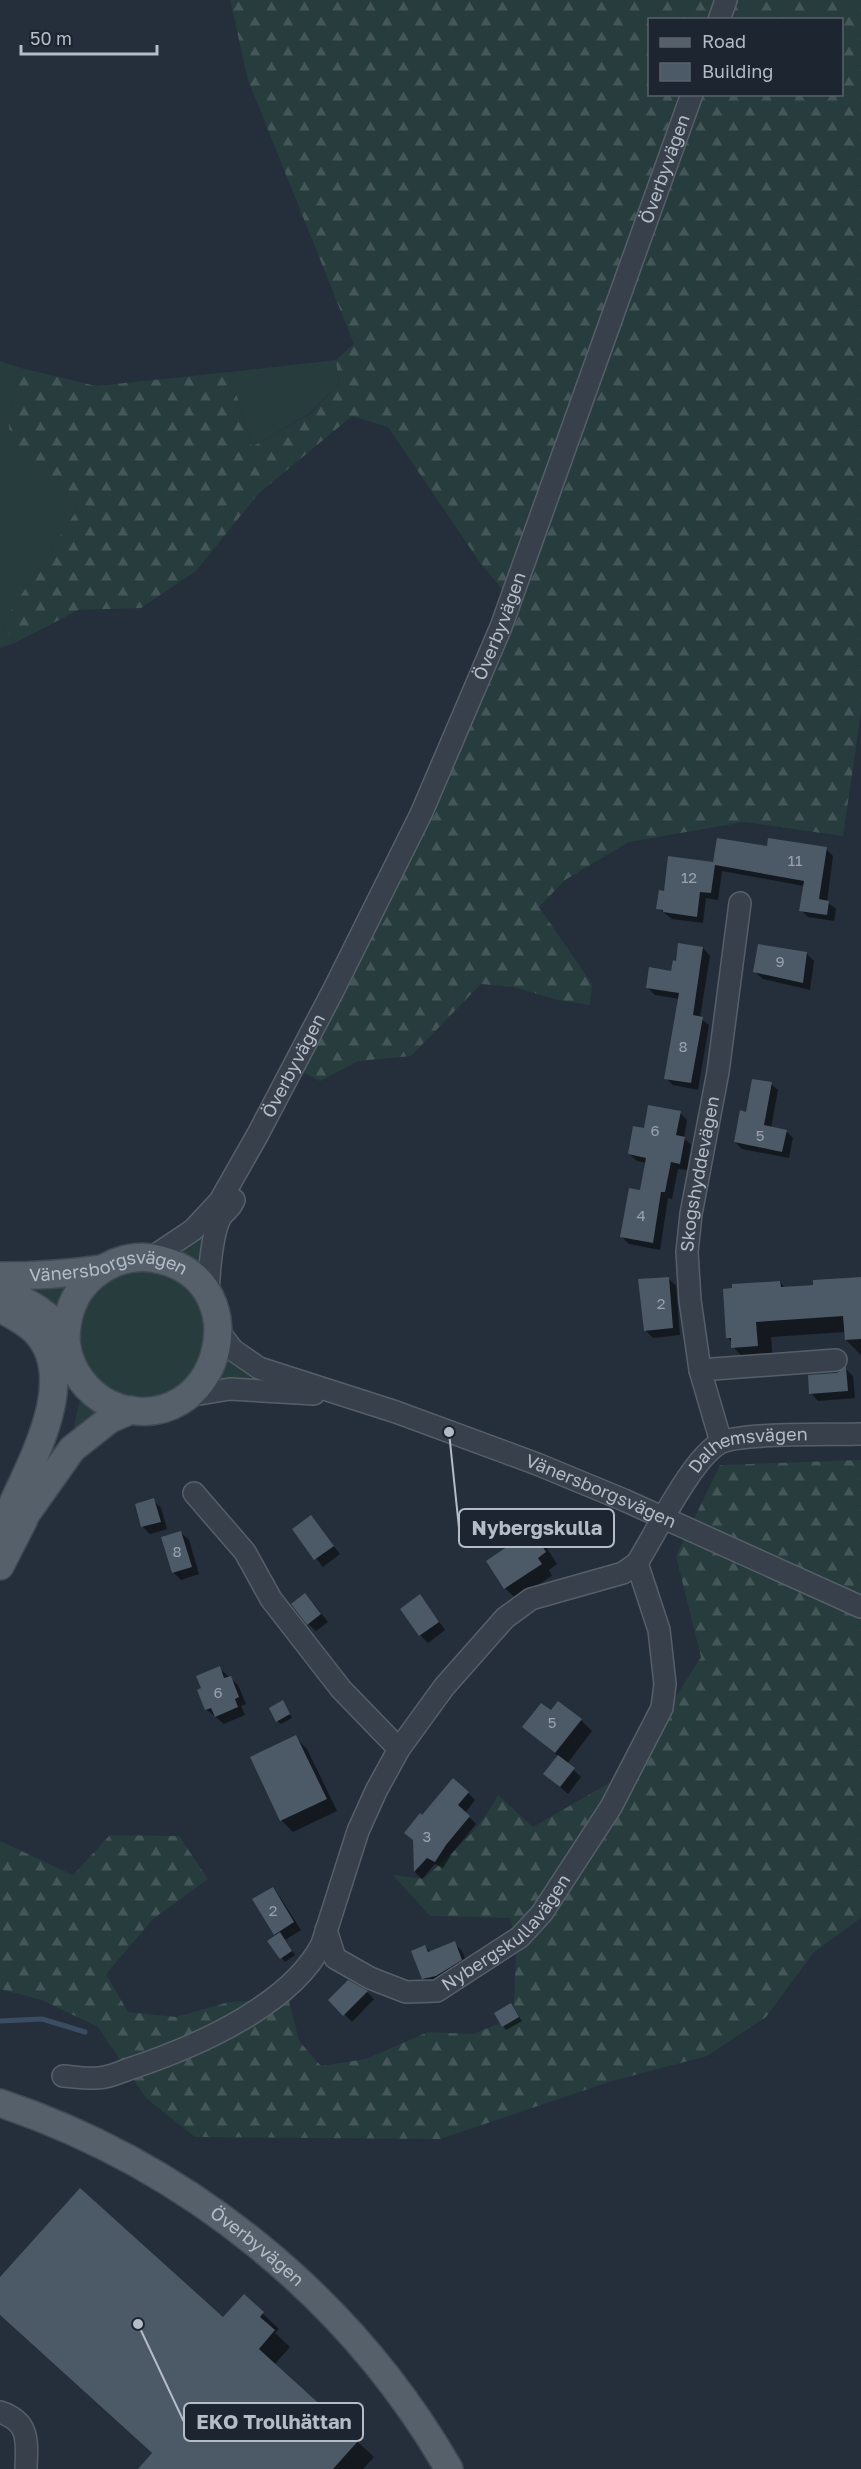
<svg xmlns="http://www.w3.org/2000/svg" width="861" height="2469" viewBox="0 0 861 2469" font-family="'Golos Text',sans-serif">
<defs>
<pattern id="forest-firs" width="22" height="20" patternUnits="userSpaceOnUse" patternTransform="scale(1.5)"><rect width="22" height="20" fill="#273c3d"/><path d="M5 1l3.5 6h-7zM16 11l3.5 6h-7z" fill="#445658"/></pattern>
</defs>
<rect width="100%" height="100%" fill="#242f3b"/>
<path fill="#273c3d" d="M336 360 339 384 309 414 252 447 230 372Z
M0 361 21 368 8 419 11 442 79 507 2 624 15 643 0 648Z
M218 1213 204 1270 178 1253 195 1241Z
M150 1266 189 1285 208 1323 200 1366 168 1395 146 1400 124 1397 104 1388 88 1373 79 1353 80 1310 107 1276Z
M69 1283 56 1310 15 1286Z
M225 1355 270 1380 210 1383Z
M81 1394 104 1410 72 1435Z"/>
<path fill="url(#forest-firs)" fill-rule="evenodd" d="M230 0H861V712L843 836 744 822 629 842 565 880 539 907 592 984 590 1005 558 1000 514 987 481 984 411 1056 358 1061 320 1081 302 1072 518 608 481 564 388 427 352 416 258 494 196 571 141 608 78 610 15 643 2 624 79 507 11 442 8 419 21 368 96 386 230 372 252 447 310 414 339 384 336 360 354 344 248 80ZM650 20H842V94H650Z
M861 1460V1918L814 1952 766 2017 707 2056 612 2081 440 2139 195 2137 146 2098 98 2027 42 2000 0 1989V1841L73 1875 110 1835 179 1836 208 1879 153 1919 106 1974 128 2012 176 2017 229 2002 288 1998 299 2041 321 2066 366 2059 428 2032 473 2034 513 2018 516 1955 511 1918 430 1916 393 1875 424 1879C453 1852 480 1830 498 1795L533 1827 618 1778 670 1706 701 1657 676 1556 720 1465Z"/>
<path fill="#0007" d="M768 848 826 849 833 856 827 902 836 909 834 921 808 917 801 910 804 886 722 871 718 900 706 898 703 923 672 919 658 908 665 893 714 864Z
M703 948 710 956 700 1018 709 1025 698 1090 673 1085 666 1078 680 999 655 995 648 988 673 972Z
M806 953 814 961 810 990 763 979 755 972Z
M771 1084 778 1090 771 1128 786 1131 793 1138 789 1158 742 1149 735 1142 748 1113Z
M680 1113 687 1120 684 1138 691 1145 687 1170 678 1169 672 1199 668 1198 660 1250 629 1244 621 1236 641 1192 647 1163 637 1161 629 1154 645 1129Z
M668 1278 676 1286 680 1335 653 1338 645 1330Z
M861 1279V1355L846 1340 845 1332 771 1337 773 1361 749 1363 733 1347V1343L728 1338 780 1282 785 1288Z
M846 1369 853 1376 855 1398 818 1401 811 1393Z
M153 1500 161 1508 167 1529 150 1534 143 1527Z
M311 1517 340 1554 323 1567 294 1530Z
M532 1532 544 1544 557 1564 549 1570 552 1576 516 1599 505 1588Z
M181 1533 189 1540 199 1574 181 1580 173 1572Z
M420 1596 445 1630 428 1643 420 1635Z
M313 1603 328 1622 316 1631 308 1624Z
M219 1668 238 1685 246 1704 241 1706 245 1715 224 1724 206 1709Z
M283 1702 292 1718 281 1724 277 1721Z
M551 1713 581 1720 592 1731 567 1764 581 1777 568 1794 553 1781 558 1756 524 1727Z
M295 1737 307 1749 337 1811 293 1832 282 1821 252 1758Z
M468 1793 475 1800 465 1813 476 1824 453 1852 443 1868 435 1864 422 1879 415 1872V1841Z
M273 1889 280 1897 301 1930 285 1940 295 1955 285 1962 270 1941 277 1936 275 1934Z
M454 1943 462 1951 469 1968 431 1986 423 1978 425 1947 431 1952Z
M367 1992 374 1999 352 2022 330 2000Z
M511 2004 522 2021 506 2030 503 2026Z
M0 2279 223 2319 244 2296 279 2329 275 2333 290 2347 274 2365 374 2457 363 2469H140L153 2454 0 2315Z"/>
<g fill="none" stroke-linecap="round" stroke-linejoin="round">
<path stroke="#3a4d63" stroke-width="5" d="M0 2021 42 2019 85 2032"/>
</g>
<path fill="#4c5967" d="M717 838 767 846 768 838 827 847 819 899 829 901 827 915 799 911 804 881 715 865 711 893 700 892 697 917 663 912V910L656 909 659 890 664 891 668 856 713 862Z
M678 943 703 947 693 1015 703 1017 691 1083 664 1079 679 993 646 988 649 967 671 971 673 960 676 961Z
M758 944 807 952 803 983 753 972Z
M752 1079 772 1082 764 1125 787 1130 782 1152 734 1142 740 1110 746 1112Z
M648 1105 681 1111 676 1135 685 1137 680 1164 671 1162 665 1192H661L653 1243 620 1237 629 1188 640 1190 646 1158 628 1154 633 1126 644 1128Z
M669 1277 673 1328 644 1331 638 1279Z
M861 1277V1339L845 1340 843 1316 756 1322 758 1346 731 1348V1338H726L723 1289 732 1288V1284L780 1281 781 1287 813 1285V1280Z
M846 1367 848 1391 809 1394 808 1375 837 1373Z
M154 1498 161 1522 141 1527 135 1504Z
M311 1515 334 1546 314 1560 292 1529Z
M532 1530 546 1552 538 1558 542 1564 504 1589 486 1561Z
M181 1531 192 1567 172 1573 161 1537Z
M305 1593 321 1614 307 1625 291 1604Z
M420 1594 439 1622 419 1636 400 1609Z
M220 1666 224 1678 231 1676 239 1697 235 1699 238 1707 215 1717 211 1708 205 1710 197 1690 201 1688 196 1676Z
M283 1700 290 1714 276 1722 269 1708Z
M558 1701 582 1719 555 1753 522 1727 541 1703 551 1710Z
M296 1735 327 1799 280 1821 250 1757Z
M558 1755 575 1768 560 1787 543 1774Z
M453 1778 469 1792 458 1805 470 1816 446 1845 435 1862 427 1858 414 1872 413 1840 404 1833 420 1813 422 1815Z
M273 1887 294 1922 274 1935 252 1899Z
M280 1932 292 1951 280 1959 267 1941Z
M455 1941 462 1960 436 1976 422 1979 411 1951 425 1945 428 1952Z
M348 1980 368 1991 343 2016 328 2000Z
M511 2003 519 2017 502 2027 494 2013Z
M80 2188 223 2317 244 2294 264 2312 260 2317 275 2330 259 2349 359 2440 333 2469H138L152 2453 0 2315V2277Z"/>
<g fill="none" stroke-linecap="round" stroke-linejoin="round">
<defs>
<g id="minor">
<path d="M719 20 726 0"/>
<path id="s1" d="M151 1258 193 1230 220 1201 258 1134 334 989 421 814 501 627 692 94"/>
<path d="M208 1294C209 1274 211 1237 220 1218 224 1211 231 1209 234 1200"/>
<path id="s2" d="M219 1332 233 1350 259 1368 396 1412 537 1464 624 1500 861 1607"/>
<path d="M700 1370 836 1360"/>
<path d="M187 1396 230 1389 314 1394"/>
<path id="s3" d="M721 1442 700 1370 690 1300 687 1252 691 1214 718 1072 740 903"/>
<path d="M194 1493 245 1552 271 1599 341 1689 399 1749"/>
<path id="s4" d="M326 1930 335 1958 370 1978 406 1992 437 1991 520 1937 542 1913 611 1807 662 1708 665 1684 659 1630 637 1563"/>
<path id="s5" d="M63 2076C76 2077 92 2080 105 2077 115 2075 125 2070 135 2067 197 2046 291 2005 322 1944L358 1831 376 1791 399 1749 444 1687 505 1618 531 1599 623 1573 637 1563C656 1533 692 1458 720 1443 740 1432 833 1435 861 1434"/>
<path d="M0 2412C30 2422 27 2441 26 2469"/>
</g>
<g id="major">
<path id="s6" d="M0 1276C33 1276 67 1274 100 1269 106 1268 111 1264 117 1262 131 1257 147 1256 161 1260 261 1285 218 1439 117 1407 94 1399 76 1379 69 1356 67 1350 67 1344 65 1339 52 1313 25 1300 0 1291"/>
<path d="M0 1308C12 1315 25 1321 35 1331 86 1383 19 1480 0 1534"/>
<path d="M66 1340C66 1310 77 1285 103 1269"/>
<path d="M26 1514 72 1449 110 1419 131 1410"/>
<path d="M0 1566 24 1519"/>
<path id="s7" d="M0 2103C187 2166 350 2297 449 2469"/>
</g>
</defs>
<use href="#minor" stroke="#565f69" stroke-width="24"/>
<use href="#major" stroke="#414a54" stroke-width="30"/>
<use href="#minor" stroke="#38414b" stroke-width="21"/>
<use href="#major" stroke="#56606b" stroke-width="27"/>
</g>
<g text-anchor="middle" stroke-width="5" stroke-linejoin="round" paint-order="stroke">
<g font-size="15" fill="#99a3af">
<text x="795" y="866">11</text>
<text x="689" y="883">12</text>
<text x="780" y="967">9</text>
<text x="683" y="1052">8</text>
<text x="655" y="1136">6</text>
<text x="760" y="1141">5</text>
<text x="641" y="1221">4</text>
<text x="661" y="1309">2</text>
<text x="177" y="1557">8</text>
<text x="218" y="1698">6</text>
<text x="552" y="1728">5</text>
<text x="427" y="1842">3</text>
<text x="273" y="1916">2</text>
</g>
<g font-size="18" fill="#b3bcc7" stroke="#1d2630">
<text dy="6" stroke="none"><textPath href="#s1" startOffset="1216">Överbyvägen</textPath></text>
<text dy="6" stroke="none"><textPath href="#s1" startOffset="730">Överbyvägen</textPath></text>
<text dy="6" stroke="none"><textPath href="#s1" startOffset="244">Överbyvägen</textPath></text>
<text dy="6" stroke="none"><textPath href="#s3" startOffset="273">Skogshyddevägen</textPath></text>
<text dy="6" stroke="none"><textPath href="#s6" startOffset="110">Vänersborgsvägen</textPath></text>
<text dy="6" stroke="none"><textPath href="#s5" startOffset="998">Dalhemsvägen</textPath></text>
<text dy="6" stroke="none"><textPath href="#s2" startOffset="418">Vänersborgsvägen</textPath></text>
<text dy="6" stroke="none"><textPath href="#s4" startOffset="231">Nybergskullavägen</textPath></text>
<text dy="6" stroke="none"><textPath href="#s7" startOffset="296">Överbyvägen</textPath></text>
</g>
</g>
<path fill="none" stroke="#b3bcc7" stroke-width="2" d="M449 1432L459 1528M138 2324L184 2422"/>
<g fill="#b3bcc7" stroke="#1d2630" stroke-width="2">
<circle cx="449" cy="1432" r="6"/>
<circle cx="138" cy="2324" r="6"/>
</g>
<g fill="#1d2630" stroke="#b3bcc7" stroke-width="2">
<rect x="459" y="1509" width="155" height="38" rx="6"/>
<rect x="184" y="2403" width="179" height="38" rx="6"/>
</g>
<g font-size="20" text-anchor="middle" font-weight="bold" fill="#b3bcc7">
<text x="537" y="1535">Nybergskulla</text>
<text x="274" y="2429">EKO Trollhättan</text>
</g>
<rect x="648" y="18" width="195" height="78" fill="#1d2630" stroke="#59626c" stroke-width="1.5"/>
<rect x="660" y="38" width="30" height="9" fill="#56606b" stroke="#59626c" stroke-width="1.5"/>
<text x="702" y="48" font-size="18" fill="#b3bcc7">Road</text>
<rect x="660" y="63" width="30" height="18" fill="#4c5967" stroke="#59626c" stroke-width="1.5"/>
<text x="702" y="78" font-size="18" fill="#b3bcc7">Building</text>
<path d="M21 45v9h136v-9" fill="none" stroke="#b3bcc7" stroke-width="3"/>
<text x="30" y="45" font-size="18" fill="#b3bcc7" stroke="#1d2630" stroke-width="4.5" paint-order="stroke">50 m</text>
</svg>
